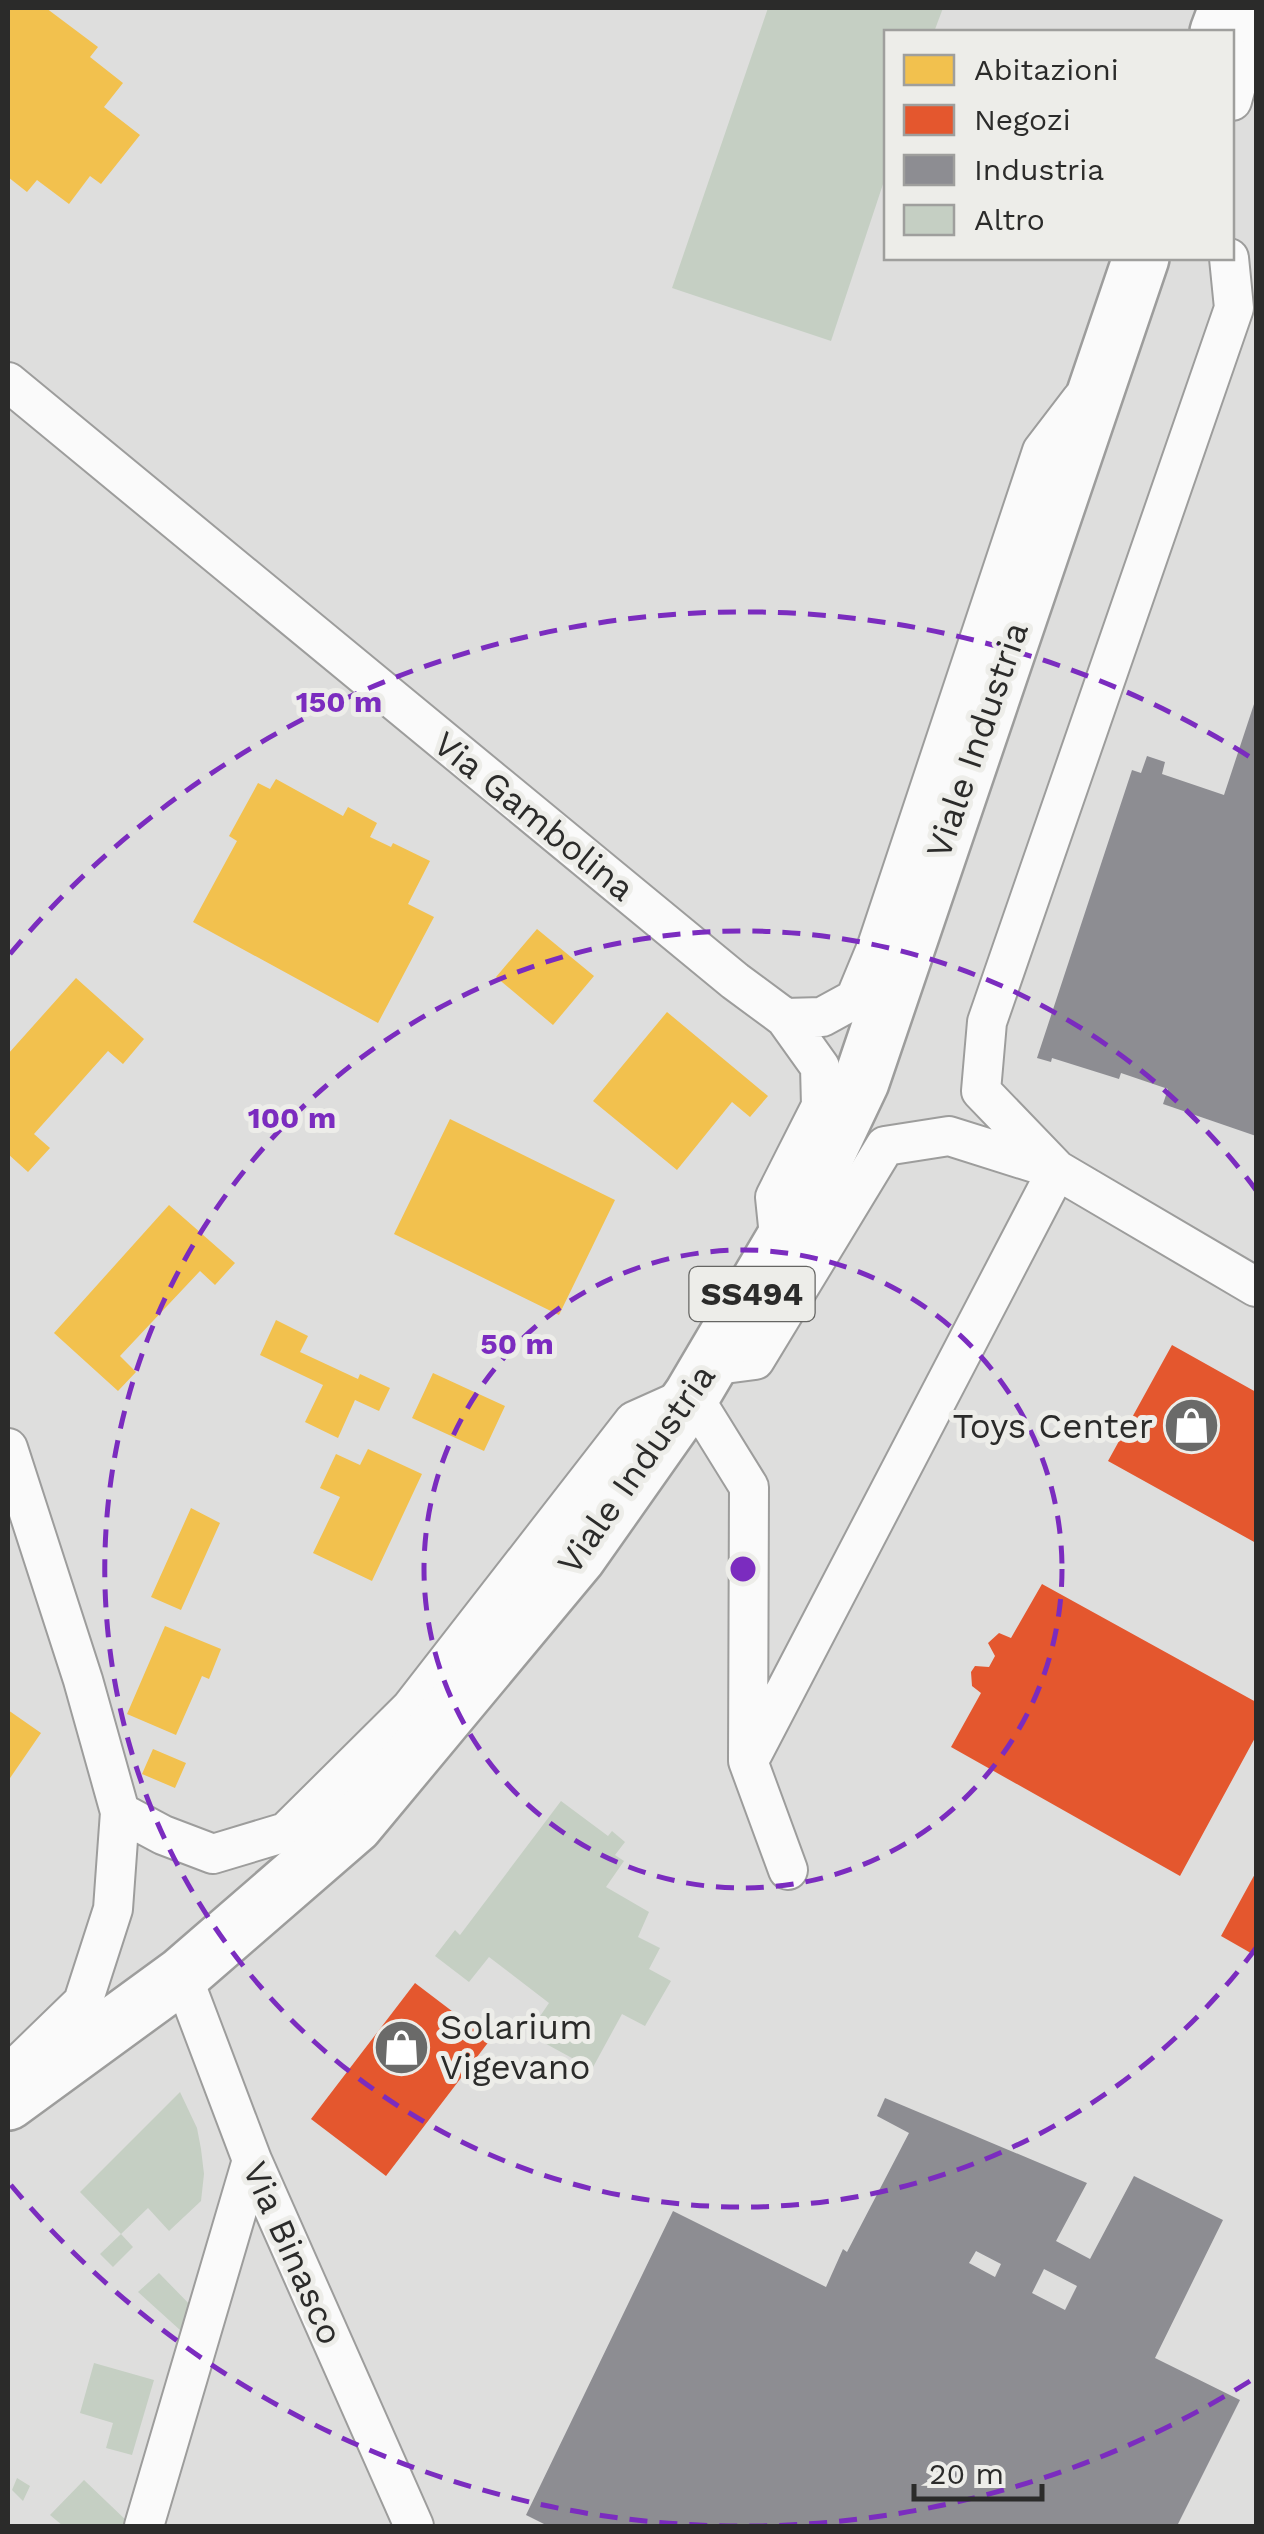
<svg xmlns="http://www.w3.org/2000/svg" width="1264" height="2534" viewBox="0 0 1264 2534" font-family="'Work Sans',sans-serif">
<rect width="100%" height="100%" fill="#dededd"/>
<path fill="#f2c14e" d="M8 8H46L98 47 90 57 123 83 104 107 140 135 101 184 90 176 69 204 37 180 27 192 8 177Z
M276 779 343 816 348 807 377 823 370 837 391 847 393 843 430 861 408 904 434 917 378 1023 193 922 237 841 229 836 258 783 270 789Z
M537 929 594 976 553 1025 496 977Z
M76 978 144 1039 123 1064 108 1051 34 1134 50 1148 28 1172 8 1154V1054Z
M667 1012 768 1096 750 1117 732 1102 677 1170 593 1101Z
M450 1119 615 1200 559 1315 394 1234Z
M169 1205 235 1263 215 1285 200 1271 120 1356 136 1372 118 1391 54 1333Z
M276 1320 308 1336 300 1352 358 1379 360 1374 390 1388 379 1411 355 1400 338 1438 305 1422 323 1385 260 1355Z
M433 1373 505 1406 484 1451 412 1418Z
M368 1449 422 1474 372 1581 313 1553 340 1497 320 1488 336 1454 360 1465Z
M191 1508 220 1523 181 1610 151 1597Z
M165 1626 221 1649 209 1679 202 1676 176 1735 127 1714Z
M8 1710 41 1733 8 1781Z
M153 1749 186 1763 175 1788 142 1774Z"/>
<path fill="#e4572e" d="M1172 1345 1256 1392V1543L1108 1461Z
M1042 1584 1256 1702V1736L1180 1876 951 1747 981 1693 972 1686 971 1672 975 1666 989 1667 995 1656 988 1643 999 1633 1011 1638Z
M1256 1872V1956L1221 1936Z
M415 1983 490 2040 386 2176 311 2119Z"/>
<path fill="#8d8d92" fill-rule="evenodd" d="M1256 698V1136L1163 1104 1168 1089 1121 1073 1119 1079 1052 1058 1051 1062 1037 1058 1132 770 1141 773 1147 756 1165 762 1162 774 1224 795Z
M885 2098 1087 2183 1056 2241 1090 2259 1134 2176 1223 2220 1155 2358 1240 2400 1177 2526H548L526 2515 673 2211 826 2287 843 2249 847 2252 909 2133 877 2116ZM976 2251 1001 2264 995 2277 969 2263ZM1044 2269 1077 2286 1065 2310 1032 2293Z"/>
<path fill="#c5cfc3" d="M768 8H943L934 32H886V175L831 341 672 288Z
M561 1801 608 1836 612 1831 625 1842 615 1855 624 1861 606 1887 649 1912 638 1937 660 1948 649 1969 671 1981 645 2026 622 2014 592 2069 528 2034 549 2003 489 1957 469 1982 435 1956 455 1930 460 1935Z
M180 2092 197 2128 201 2149 204 2174 201 2201 169 2231 148 2208 121 2234 80 2192Z
M121 2234 133 2247 113 2267 100 2254Z
M159 2273 198 2313 180 2330 138 2292Z
M94 2363 154 2380 132 2455 106 2448 113 2423 80 2413Z
M17 2478 30 2486 23 2501 12 2490Z
M84 2480 130 2524 128 2526H63L50 2515Z"/>
<g fill="none" stroke-linecap="round" stroke-linejoin="round">
<defs>
<path id="street" d="M1232 101 1256 13
M8 382 735 981 785 1018 820 1067 821 1106 775 1197 780 1246
M785 1018 822 1017 855 999 877 946 1042 451 1081 400
M1057 1170 981 1091 987 1022 1234 308 1229 258
M709 1366 755 1360 885 1146 949 1136 1057 1170 1256 1287
M8 1448 83 1680 120 1812 113 1909 83 2002 10 2073
M753 1753 1057 1170
M120 1812 163 1835 213 1854 286 1832 411 1708 634 1421 692 1395 749 1487 748 1761 788 1870
M182 1975 252 2160 414 2526
M144 2526 252 2160"/>
<path id="primary" d="M1218 32 1227 8
M8 2102 182 1975 355 1825 578 1557 692 1395 797 1217 861 1082 1141 258"/>
</defs>
<use href="#street" stroke="#9d9d9c" stroke-width="42"/>
<use href="#primary" stroke="#9d9d9c" stroke-width="60"/>
<use href="#street" stroke="#fafafa" stroke-width="38"/>
<use href="#primary" stroke="#fafafa" stroke-width="55"/>
</g>
<g fill="none" stroke="#7b2cbf" stroke-width="5" stroke-dasharray="18 12">
<circle cx="743" cy="1569" r="319"/>
<path d="M1256 1948A638 638 0 1 1 1256 1190"/>
<path d="M1250 2381A957 957 0 0 1 10 2184M10 954A957 957 0 0 1 1250 757"/>
</g>
<defs>
<symbol id="shop-disc" viewBox="-11 -11 22 22"><circle r="9.5" fill="#6a6a69" stroke="#edede9"/><path d="M-5-2.5h2.3a2.7 3.5 0 0 1 5.4 0H5L5.5 6h-11ZM-1.5-2.5h3a1.5 2.3 0 0 0-3 0Z" fill="#fff"/></symbol>
</defs>
<g fill-rule="evenodd">
<use href="#shop-disc" x="1160" y="1394" width="63" height="63"/>
<use href="#shop-disc" x="370" y="2016" width="63" height="63"/>
</g>
<g text-anchor="middle" stroke-width="10" stroke-linejoin="round" paint-order="stroke">
<rect fill="#edede9" stroke="#656563" stroke-width="2.5" x="689.5" y="1267" width="125" height="54" rx="8"/>
<g font-size="32" font-weight="bold" fill="#2b2b2a">
<text x="752" y="1305">SS494</text>
</g>
<g font-size="35" fill="#2b2b2a" stroke="#edede9">
<text transform="translate(977 740) rotate(-71)" y="12">Viale Industria</text>
<text transform="translate(534 816) rotate(39)" y="12">Via Gambolina</text>
<text transform="translate(636 1469) rotate(-55)" y="12">Viale Industria</text>
<text transform="translate(293 2253) rotate(66)" y="12">Via Binasco</text>
</g>
<g font-size="35" fill="#2b2b2a" stroke="#edede9" text-anchor="end">
<text x="1153" y="1438">Toys Center</text>
<text x="440" y="2039" text-anchor="start">Solarium<tspan x="440" dy="40">Vigevano</tspan></text>
</g>
</g>
<circle cx="743" cy="1569" r="15" fill="#7b2cbf" stroke="#edede9" stroke-width="5"/>
<g font-size="30" text-anchor="middle" font-weight="bold" fill="#7b2cbf" stroke="#edede9" stroke-width="10" stroke-linejoin="round" paint-order="stroke">
<text x="339" y="712">150 m</text>
<text x="292" y="1128">100 m</text>
<text x="517" y="1354">50 m</text>
</g>
<rect width="1264" height="2534" fill="none" stroke="#2b2b2a" stroke-width="20"/>
<rect x="884" y="30" width="350" height="230" fill="#edede9" stroke="#9f9f9d" stroke-width="2.5"/>
<rect x="904" y="55" width="50" height="30" fill="#f2c14e" stroke="#9f9f9d" stroke-width="2.5"/>
<text x="974" y="80" font-size="30" fill="#2b2b2a">Abitazioni</text>
<rect x="904" y="105" width="50" height="30" fill="#e4572e" stroke="#9f9f9d" stroke-width="2.5"/>
<text x="974" y="130" font-size="30" fill="#2b2b2a">Negozi</text>
<rect x="904" y="155" width="50" height="30" fill="#8d8d92" stroke="#9f9f9d" stroke-width="2.5"/>
<text x="974" y="180" font-size="30" fill="#2b2b2a">Industria</text>
<rect x="904" y="205" width="50" height="30" fill="#c5cfc3" stroke="#9f9f9d" stroke-width="2.5"/>
<text x="974" y="230" font-size="30" fill="#2b2b2a">Altro</text>
<path d="M914 2484v15h128v-15" fill="none" stroke="#2b2b2a" stroke-width="5"/>
<text x="929" y="2484" font-size="30" fill="#2b2b2a" stroke="#edede9" stroke-width="8" paint-order="stroke">20 m</text>
</svg>
